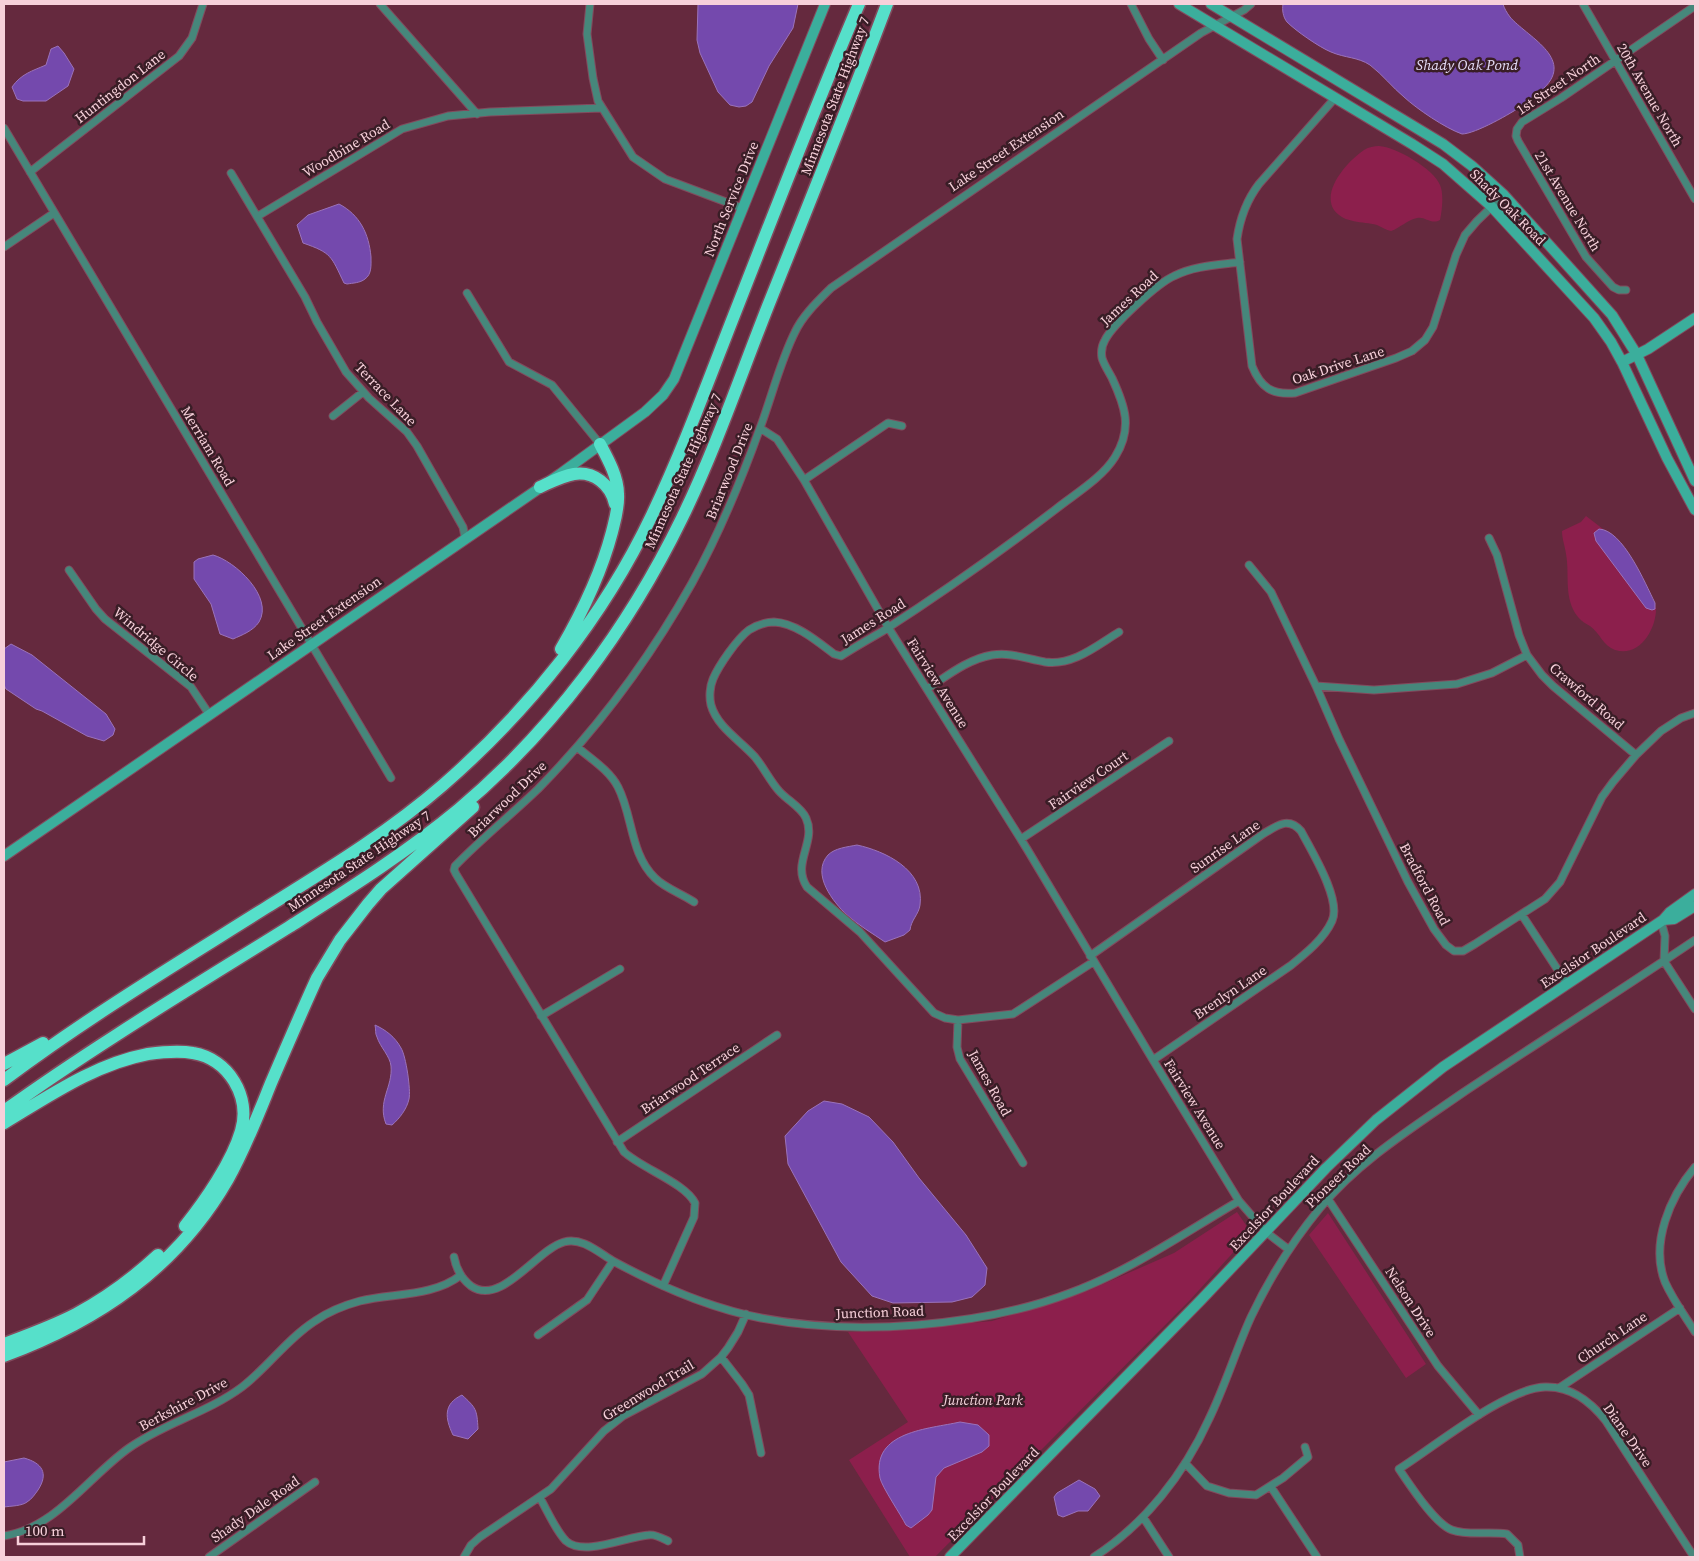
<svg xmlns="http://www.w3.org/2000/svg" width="1699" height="1561" viewBox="0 0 1699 1561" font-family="'Source Serif 4',serif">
<rect width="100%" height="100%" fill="#65293e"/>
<path fill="#8c1f4c" d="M1379 146C1396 147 1434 169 1440 185 1444 194 1442 211 1440 220 1431 225 1425 216 1417 218 1407 220 1400 228 1391 231 1386 230 1382 227 1377 225 1362 221 1345 224 1334 210 1321 190 1349 160 1364 150 1369 147 1374 146 1379 146Z
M1586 516 1603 529H1599L1655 609 1656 607C1657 628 1640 658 1615 650 1603 646 1600 633 1590 626 1586 624 1581 621 1578 617 1563 598 1570 575 1566 554 1565 546 1562 539 1562 531L1581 522Z
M1237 1212 1250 1231V1234L1190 1300 935 1557H910L849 1460 908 1422 848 1332H871L992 1321 1085 1292 1174 1253Z
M1328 1213 1426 1364 1406 1378 1309 1235Z"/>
<path fill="#7449ad" stroke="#9b72ba" d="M698 4H798L793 28 769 66 752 102 746 106 739 107 730 105 718 92 700 53 697 40Z
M1283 4H1503C1504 8 1507 13 1510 17 1526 36 1575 58 1544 88 1538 94 1530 99 1523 105 1512 113 1475 134 1462 134 1445 128 1417 109 1404 97 1392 87 1383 75 1370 65 1358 57 1345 58 1331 52 1319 47 1296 31 1287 22 1283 17 1282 10 1283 4Z
M58 46 64 53 74 69 68 86 46 101H23L17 99 12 87C21 74 32 71 46 65L51 49Z
M339 204C360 215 369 234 371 257 371 265 372 274 365 279 360 283 353 283 347 284L344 283C331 256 332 253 303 243L297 225 308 215Z
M1599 529C1623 530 1645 583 1655 603V609L1652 610 1646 608 1596 541 1594 533Z
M213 555C235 561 274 597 259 622 253 631 242 635 233 639L220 634 211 604 194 579V562L198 559Z
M11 644 32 655 106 714 115 729 113 735 104 741 87 736 42 711 36 709 6 689 4 685V649Z
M857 845C885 851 925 870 920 905 919 914 911 920 910 930L904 935 885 942C872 933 858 925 847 915 833 902 811 874 828 855 835 848 847 847 857 845Z
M375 1025C386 1030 395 1037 401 1048 406 1056 411 1090 409 1099 407 1109 399 1119 392 1125L386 1124C377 1101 393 1087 391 1066 390 1056 380 1047 377 1037 375 1034 376 1029 375 1025Z
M824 1101 842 1104 869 1117 893 1142 919 1178 966 1235 987 1268 985 1285 972 1297 952 1302 893 1303 872 1296 841 1262 788 1164 785 1136 808 1111Z
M462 1395C476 1408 477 1409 478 1429L468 1439 453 1435C445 1418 443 1404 462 1395Z
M960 1422 978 1425 989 1435V1446L982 1452 944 1468 936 1477 932 1510 928 1515 911 1528 906 1525C901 1515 882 1487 880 1478 871 1431 929 1429 960 1422Z
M24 1458C42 1463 49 1473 38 1490 35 1494 32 1499 27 1502 22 1506 11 1506 4 1507V1462Z
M1079 1480 1095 1489 1100 1496 1088 1511H1078L1063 1517 1058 1515 1054 1497 1057 1493Z"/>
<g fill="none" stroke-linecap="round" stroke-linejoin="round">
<defs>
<path id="street" d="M380 4 477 114
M590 4 587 34 593 78 598 101 633 157 665 179 742 208
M1131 4 1149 39 1163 60
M1583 4 1695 199
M1335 98 1259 184C1246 201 1240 218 1237 239L1252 366C1261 388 1272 395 1295 393L1396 358 1412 351 1425 340 1433 327 1456 255 1465 235 1477 221 1504 195
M4 128 391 778
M30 172 179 56 192 38 203 4
M231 173 305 297 317 322 346 372 369 398 407 432 417 446 463 527 465 537
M258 216 402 129 448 116 490 112 602 108
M4 247 54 213
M1626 290H1619L1613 287 1586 257 1518 141 1516 136 1517 129 1522 122 1561 98 1695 6
M467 293 509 362 552 385 600 444
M333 416 363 392
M760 428 777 439 804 480 888 627 1027 849 1153 1060 1239 1201 1266 1232 1288 1249
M804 480 888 423 902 426
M1489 538 1497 555 1519 635 1527 655 1542 675 1553 686 1636 755
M1249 565 1271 592 1316 686 1339 739 1408 882 1434 929 1446 945 1454 951H1463L1475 944 1545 899 1560 882 1602 797 1613 782 1636 755 1661 731 1681 718 1695 713
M69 570 96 609 105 619 191 687 209 714
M1316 686 1374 690 1457 684 1492 673 1527 655
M927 689C947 676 968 659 992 655 1011 652 1027 659 1045 662 1073 666 1096 646 1119 632
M577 747C591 759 609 770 618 787 633 816 630 854 655 878 665 888 682 894 694 902
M1021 839 1169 741
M1522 915 1567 984
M1661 921 1665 936 1664 961 1695 1009
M1090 956 1263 834C1277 826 1288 816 1301 831 1311 850 1342 900 1332 921 1324 939 1305 954 1290 966L1153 1060
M1093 962 1013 1014 958 1020 945 1018 934 1013 860 932 807 887C791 863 817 842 806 818 801 807 788 801 779 791 770 781 764 768 755 757 741 741 717 727 711 705 709 697 710 686 713 679 719 665 737 639 749 630 757 625 765 622 774 622 796 623 818 642 834 654L841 656C855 647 869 639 883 631 942 593 1000 552 1056 509 1075 494 1102 478 1115 457 1133 428 1125 406 1112 378 1109 372 1104 365 1102 358 1101 352 1102 345 1105 340 1113 324 1158 283 1174 276 1194 266 1217 265 1240 262
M541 1016 620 969
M958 1020 957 1047 960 1059 1023 1163
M617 1142 777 1035
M1695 1167C1670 1197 1650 1243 1665 1282 1673 1300 1685 1316 1695 1332
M1328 1199 1438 1366 1479 1415
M454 1257C456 1268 462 1279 471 1286 501 1307 536 1250 564 1242 582 1237 598 1252 613 1261
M663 1286 694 1217 695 1203C685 1183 643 1169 624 1152L456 874 454 870 455 866C481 839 511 815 538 789 598 728 650 658 692 583 719 534 741 481 760 428 772 396 780 362 795 332 803 315 818 301 831 288L1201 33 1244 10 1251 4
M538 1335 587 1300 613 1261C659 1286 709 1308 761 1318 854 1336 981 1327 1070 1293 1130 1271 1184 1233 1239 1201
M721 1357 742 1384 749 1395 761 1453
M1559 1388 1680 1308
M1185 1463 1207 1486 1229 1493 1256 1495 1283 1478 1308 1457 1305 1447
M1271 1487 1317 1557
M540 1498C547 1510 556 1531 566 1541 584 1557 628 1536 649 1535 655 1534 662 1538 668 1541
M1143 1517 1169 1557
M4 1536C56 1528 88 1477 129 1448 164 1423 207 1413 242 1387 268 1367 287 1339 315 1321 328 1312 345 1305 360 1301 393 1293 433 1297 461 1275
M209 1557 315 1482
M464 1557 471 1545 480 1537 551 1489 604 1431 623 1416 702 1374 721 1357 728 1348 738 1332 746 1314
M1094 1557C1145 1524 1184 1474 1209 1419 1225 1386 1236 1350 1251 1317 1270 1277 1292 1242 1320 1208 1359 1161 1412 1128 1461 1094 1539 1042 1618 992 1695 940
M1520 1557 1518 1545 1507 1534C1489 1531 1469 1536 1452 1530 1435 1524 1410 1485 1399 1469 1434 1447 1506 1388 1545 1387 1571 1386 1590 1401 1606 1421L1694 1557"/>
<path id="secondary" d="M1179 4 1412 144 1443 164 1492 207 1594 318 1611 342 1622 362 1667 458 1695 510
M1211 4 1443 144 1472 166 1504 195 1612 315 1637 355 1695 481
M1622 362 1648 349 1695 318
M4 856 560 474 645 412 663 395 674 379 825 4
M1663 920 1674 919 1695 906
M950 1557 1201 1300 1326 1168 1376 1120 1443 1067 1663 920 1670 912 1695 894"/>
<path id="highway" d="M540 487C551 482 562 476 574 474 594 471 611 485 615 504
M561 649C583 611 601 574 612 532 615 520 619 507 618 494 618 477 608 459 600 444
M4 1064 43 1043
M4 1080C88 1017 178 963 267 907 328 869 389 832 443 785 529 710 603 618 652 515 682 452 706 387 731 323 773 216 814 109 859 4
M4 1111C96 1045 193 987 289 927 347 890 406 853 459 809 553 730 628 629 682 518 715 450 740 377 768 306 808 206 849 105 887 4
M4 1123C49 1096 95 1064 148 1054 162 1052 178 1050 193 1053 229 1059 251 1097 241 1131 232 1162 205 1201 185 1226
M4 1344C28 1335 53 1326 76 1314 106 1298 133 1278 158 1255
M4 1356C98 1321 177 1268 228 1179 245 1149 258 1115 271 1083 286 1048 301 1013 317 978L340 940 368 904 381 889 473 807"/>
</defs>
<use href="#street" stroke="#824a5d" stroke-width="9"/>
<use href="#secondary" stroke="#824a5d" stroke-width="12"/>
<use href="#highway" stroke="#824a5d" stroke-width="15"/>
<use href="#street" stroke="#46877b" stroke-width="7"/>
<use href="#secondary" stroke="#3bae9c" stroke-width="10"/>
<use href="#highway" stroke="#56e0ca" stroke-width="12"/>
</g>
<g text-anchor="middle" stroke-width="5" stroke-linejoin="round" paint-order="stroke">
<g font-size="14" fill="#f7d0da" stroke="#391d26">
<text transform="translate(1558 84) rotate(-34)" y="5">1st Street North</text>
<text transform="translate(120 86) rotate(-38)" y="5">Huntingdon Lane</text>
<text transform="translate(1650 95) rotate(60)" y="5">20th Avenue North</text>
<text transform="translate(835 96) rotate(-69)" y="5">Minnesota State Highway 7</text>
<text transform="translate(346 148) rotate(-31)" y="5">Woodbine Road</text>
<text transform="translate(1006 150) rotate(-34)" y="5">Lake Street Extension</text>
<text transform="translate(731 199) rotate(-68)" y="5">North Service Drive</text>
<text transform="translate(1568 201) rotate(59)" y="5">21st Avenue North</text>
<text transform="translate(1508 207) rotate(45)" y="5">Shady Oak Road</text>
<text transform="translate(1129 298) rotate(-43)" y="5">James Road</text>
<text transform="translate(1338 365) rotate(-18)" y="5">Oak Drive Lane</text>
<text transform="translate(386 394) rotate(46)" y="5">Terrace Lane</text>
<text transform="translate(208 446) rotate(59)" y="5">Merriam Road</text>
<text transform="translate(683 471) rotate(-66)" y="5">Minnesota State Highway 7</text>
<text transform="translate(729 471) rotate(-68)" y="5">Briarwood Drive</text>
<text transform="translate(324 618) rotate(-35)" y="5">Lake Street Extension</text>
<text transform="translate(873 621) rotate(-32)" y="5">James Road</text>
<text transform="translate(156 644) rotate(40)" y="5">Windridge Circle</text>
<text transform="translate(938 683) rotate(58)" y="5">Fairview Avenue</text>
<text transform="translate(1587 696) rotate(41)" y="5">Crawford Road</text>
<text transform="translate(1088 780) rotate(-34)" y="5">Fairview Court</text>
<text transform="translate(507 799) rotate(-44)" y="5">Briarwood Drive</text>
<text transform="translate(1225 846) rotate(-35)" y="5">Sunrise Lane</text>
<text transform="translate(359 861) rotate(-34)" y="5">Minnesota State Highway 7</text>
<text transform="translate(1425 884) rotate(62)" y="5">Bradford Road</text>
<text transform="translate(1593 950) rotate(-34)" y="5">Excelsior Boulevard</text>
<text transform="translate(1230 992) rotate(-34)" y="5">Brenlyn Lane</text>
<text transform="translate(690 1078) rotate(-34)" y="5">Briarwood Terrace</text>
<text transform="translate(990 1083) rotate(61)" y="5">James Road</text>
<text transform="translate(1195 1104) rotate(58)" y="5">Fairview Avenue</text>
<text transform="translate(1338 1176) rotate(-44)" y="5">Pioneer Road</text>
<text transform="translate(1274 1203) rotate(-47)" y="5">Excelsior Boulevard</text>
<text transform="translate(1411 1302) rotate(57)" y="5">Nelson Drive</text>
<text transform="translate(880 1312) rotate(-2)" y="5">Junction Road</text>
<text transform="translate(1612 1337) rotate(-34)" y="5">Church Lane</text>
<text transform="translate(648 1390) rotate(-31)" y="5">Greenwood Trail</text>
<text transform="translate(183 1404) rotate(-28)" y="5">Berkshire Drive</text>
<text transform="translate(1628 1435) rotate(55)" y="5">Diane Drive</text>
<text transform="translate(993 1494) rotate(-46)" y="5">Excelsior Boulevard</text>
<text transform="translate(255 1509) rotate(-35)" y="5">Shady Dale Road</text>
</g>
<g font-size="14" font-style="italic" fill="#f6d6de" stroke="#391d26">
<text x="983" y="1405">Junction Park</text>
</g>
<g font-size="15" font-style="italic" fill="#e3daf4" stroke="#391d26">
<text x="1467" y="70">Shady Oak Pond</text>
</g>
</g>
<rect width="1699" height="1561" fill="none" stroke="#f7d0da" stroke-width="10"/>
<path d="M18 1536v8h126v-8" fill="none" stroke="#f7d0da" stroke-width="2.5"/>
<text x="25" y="1536" font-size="15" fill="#f7d0da" stroke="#391d26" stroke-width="4" paint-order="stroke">100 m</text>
</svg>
